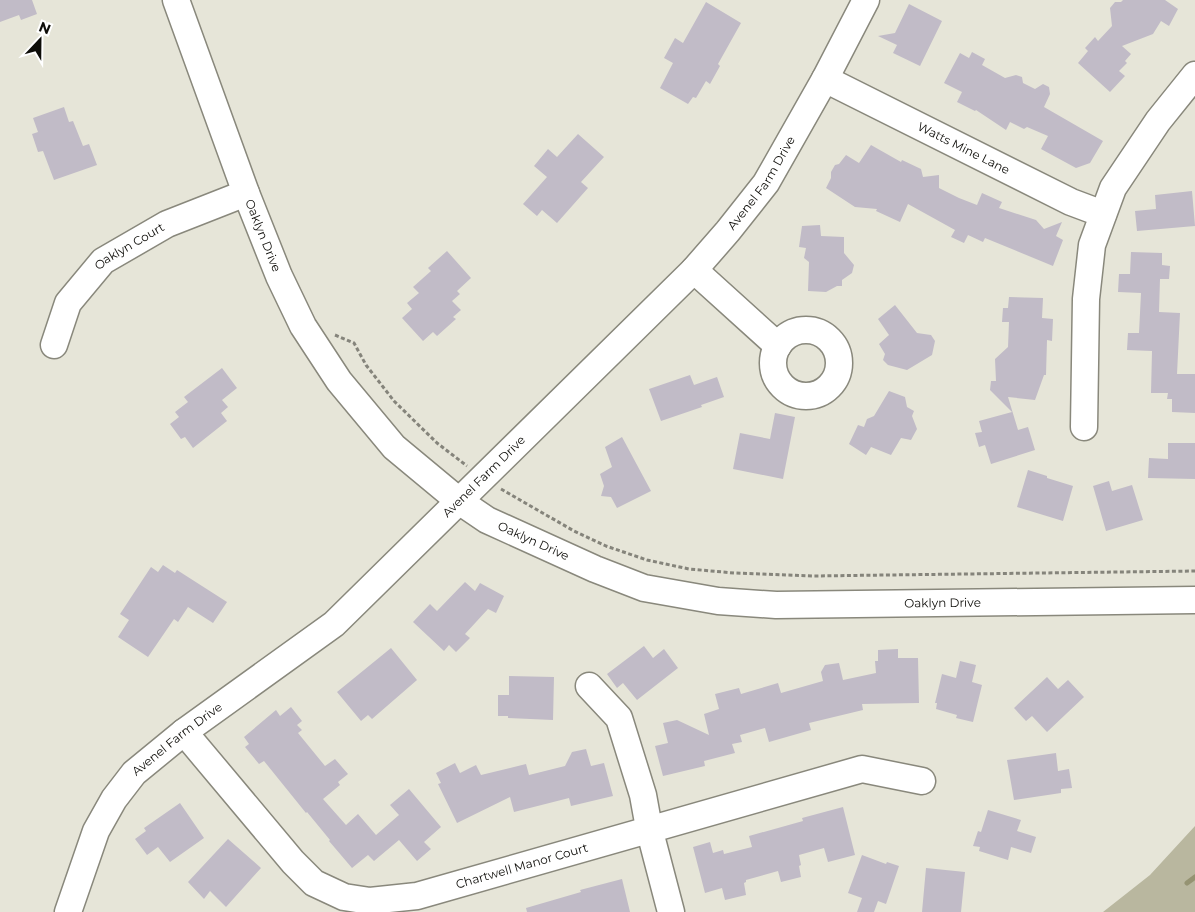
<svg xmlns="http://www.w3.org/2000/svg" width="1195" height="912" viewBox="0 0 1195 912" font-family="Montserrat,sans-serif">
<rect width="100%" height="100%" fill="#e6e5d8"/>
<path fill="#b9b79f" d="M1195 826V912H1103L1150 875Z"/>
<g fill="none" stroke-linecap="round" stroke-linejoin="round">
<path stroke="#959372" stroke-width="5" d="M1187 883 1195 877"/>
</g>
<path fill="#c1bbc7" d="M0 0H32L37 14 21 20 19 15 0 22Z
M1123 0H1165L1178 9 1169 26 1161 21 1153 34 1122 46 1131 54 1125 61 1127 63 1119 71 1125 76 1110 92 1078 63 1088 51 1085 48 1095 37 1098 41 1112 26 1110 8 1115 2H1121Z
M706 2 741 23 718 64 720 66 710 84 706 81 696 98 693 97 688 104 660 88 673 63 664 58 675 38 683 43Z
M909 4 942 21 920 66 893 53 897 45 878 36 895 33Z
M972 52 985 59 982 65 1005 78 1016 75 1022 77 1023 83 1035 89 1043 84 1049 87 1050 94 1044 107 1103 141 1090 163 1076 168 1041 149 1048 136 1027 127 1024 129 1010 122 1006 130 976 110 975 111 957 102 962 92 944 83 960 53 969 58Z
M64 107 69 122 73 121 83 146 89 144 97 165 54 180 43 151 38 152 32 134 38 132 33 118Z
M578 134 604 157 581 182 588 188 557 223 542 210 537 216 523 204 547 177 534 166 548 149 557 157Z
M871 145 901 162 902 160 921 169 923 177 939 175V188L959 198 977 205 982 193 1002 202 999 208 1036 220 1044 229 1062 222 1056 236 1063 240 1053 266 985 238 983 242 968 235 964 243 951 237 955 230 908 204 900 222 876 211 877 209 855 207 826 188 831 178V172L835 165 839 164 846 155 859 163Z
M1192 191 1195 226 1137 231 1135 211 1156 209 1155 195Z
M820 225 821 236 844 237V253L854 265 852 273 842 280V286H837L826 292 808 291 809 262 804 258 806 248 799 247 802 226Z
M447 251 471 278 457 291 460 294 452 301 461 310 453 317 456 319 437 336 433 332 423 341 402 318 412 309 407 303 419 293 413 287 431 271 428 268Z
M1131 252 1162 253V265L1170 266 1169 279H1160L1159 312 1180 313 1177 374H1195V413L1172 412V399H1167L1168 393H1151L1152 351 1127 350 1128 333H1139L1141 293 1118 292 1119 274H1130Z
M1009 297 1043 298 1042 318 1053 319 1052 341 1047 340 1046 375H1044L1035 400 1008 397 1018 430 1028 427 1035 450 991 464 985 445 979 447 975 433 982 432 979 421 1012 412 990 390 991 381H996L995 359 1008 347 1009 322H1002L1003 308H1008Z
M895 305 917 333 931 335 935 341 932 355 907 370 888 365 883 360 885 354 879 344 889 335 878 319Z
M222 368 237 388 222 400 228 407 221 413 227 421 193 448 185 437 181 439 170 424 179 417 175 412 188 402 184 397Z
M690 375 694 385 717 377 724 397 701 405 702 407 661 421 649 389Z
M889 391 905 397 907 407 914 411 912 416 917 429 911 440 901 438 891 455 871 447 866 455 849 444 858 425 864 427 867 419 874 416Z
M775 413 795 417 783 479 733 469 740 433 770 439Z
M622 437 651 491 617 508 611 497 601 496 604 486 600 474 612 467 605 447Z
M1168 443H1195V479L1148 478 1149 458 1168 459Z
M1028 470 1047 476V478L1073 486 1063 521 1017 507Z
M1109 481 1112 491 1132 485 1143 520 1106 531 1093 486Z
M163 565 175 573 177 570 227 602 213 623 188 607 178 622 174 619 148 657 118 637 129 620 120 614 151 567 158 572Z
M465 582 475 591 480 583 504 596 496 613 488 609 465 634 470 638 456 652 449 645 444 651 413 622 430 604 437 611Z
M644 646 653 658 664 649 678 668 637 700 623 683 617 688 607 674Z
M391 648 417 680 372 719 368 715 361 721 337 692Z
M898 649V658H918L919 703 862 704 863 710 809 723 811 730 769 742 765 728 740 735 742 742 732 744 735 753 704 761 705 766 663 776 655 746 668 743 663 723 677 720 709 735 704 714 719 709 715 694 739 688 741 694 778 683 781 693 823 681 821 672 825 665 839 663 843 680 876 673 875 661H878V650Z
M960 661 976 665 972 682 982 685 973 722 956 718 957 715 936 709 937 703H935L942 674 956 678Z
M509 676 554 677 553 720 508 718V716H498V695H509Z
M1047 677 1058 689 1068 680 1084 697 1047 732 1032 716 1026 721 1014 708Z
M291 707 302 721 297 725 302 730 298 733 325 766 335 759 348 774 338 782 340 785 323 799 346 825 358 814 376 835 399 815 390 805 409 789 441 827 424 842 431 849 417 861 399 840 374 861 368 855 352 868 329 841 330 840 307 812 306 813 264 761 259 764 245 747 249 744 244 737 276 710 280 716Z
M586 749 591 766 604 763 613 796 571 806 569 798 514 812 510 797 457 823 438 784 441 783 436 773 455 763 460 773 476 765 481 775 526 764 529 775 565 766 572 752Z
M1056 753 1058 771 1069 769 1072 788 1061 789V793L1014 800 1007 760Z
M180 803 204 838 170 862 158 847 147 855 135 839 146 831 144 828Z
M843 807 855 855 828 862 824 848 799 855 801 865 799 866 801 877 781 882 778 871 746 880V882L744 883 746 895 725 900 722 888 705 893 693 847 710 842 713 853 723 850 724 854 752 847 749 836 803 821 802 818Z
M988 810 1021 820 1017 831 1036 837 1031 853 1011 847 1008 860 979 851 980 847 973 846 978 831 981 832Z
M228 839 261 868 226 907 210 891 204 899 188 882Z
M862 855 886 864 887 862 899 866 886 904 878 901 874 912H857L862 898 848 893Z
M926 868 965 872 961 912H922Z
M622 879 630 912H527L526 908 581 892 580 890Z"/>
<g fill="none" stroke-linecap="round" stroke-linejoin="round">
<defs>
<g id="minor">
<path id="s1" d="M176 0 246 193 279 276 303 326 339 381 394 447 459 501 487 520 595 569 644 588 718 601 776 605 1195 600"/>
<path id="s2" d="M825 79 1071 202 1103 214"/>
<path d="M694 270 778 346"/>
<circle cx="806" cy="363" r="33"/>
<path id="s3" d="M54 345 68 303 103 261 167 224 246 193"/>
<path d="M1084 427 1086 299 1092 245 1113 188 1158 121 1195 75"/>
<path d="M589 686 619 718 643 795 649 828 671 912"/>
<path id="s4" d="M184 732 293 862 314 883 344 897 370 901 417 896 862 769 922 781"/>
<path id="s5" d="M68 912 96 831 114 799 134 773 184 732 334 624 694 270 728 231 766 183 825 79 866 0"/>
</g>
</defs>
<use href="#minor" stroke="#89887c" stroke-width="29"/>
<path stroke="#85847b" stroke-width="3" stroke-dasharray="4 2.5" stroke-linecap="butt" d="M335 335 354 343 366 365 394 401 437 443 467 466
M501 489 574 531 606 546 647 560 689 569 734 573 812 576 1195 571"/>
<use href="#minor" stroke="#fff" stroke-width="26"/>
</g>
<g text-anchor="middle" stroke-width="4" stroke-linejoin="round" paint-order="stroke">
<g font-size="12" fill="#0e0d09" stroke="#fff">
<text dy="4" stroke="none"><textPath href="#s2" startOffset="155">Watts Mine Lane</textPath></text>
<text dy="4" stroke="none"><textPath href="#s5" startOffset="1020">Avenel Farm Drive</textPath></text>
<text dy="4" stroke="none"><textPath href="#s1" startOffset="251">Oaklyn Drive</textPath></text>
<text dy="4" stroke="none"><textPath href="#s3" startOffset="129">Oaklyn Court</textPath></text>
<text dy="4" stroke="none"><textPath href="#s5" startOffset="615">Avenel Farm Drive</textPath></text>
<text dy="4" stroke="none"><textPath href="#s1" startOffset="671">Oaklyn Drive</textPath></text>
<text dy="4" stroke="none"><textPath href="#s1" startOffset="1091">Oaklyn Drive</textPath></text>
<text dy="4" stroke="none"><textPath href="#s5" startOffset="210">Avenel Farm Drive</textPath></text>
<text dy="4" stroke="none"><textPath href="#s4" startOffset="415">Chartwell Manor Court</textPath></text>
</g>
</g>
<g transform="translate(40 40) rotate(22)" stroke="#ffffff" stroke-width="4" paint-order="stroke">
<path d="M0-4L9 19L0 12L-9 19Z" fill="#0e0d09"/>
<text y="-8" font-size="14" font-weight="bold" text-anchor="middle" fill="#0e0d09">N</text>
</g>
</svg>
